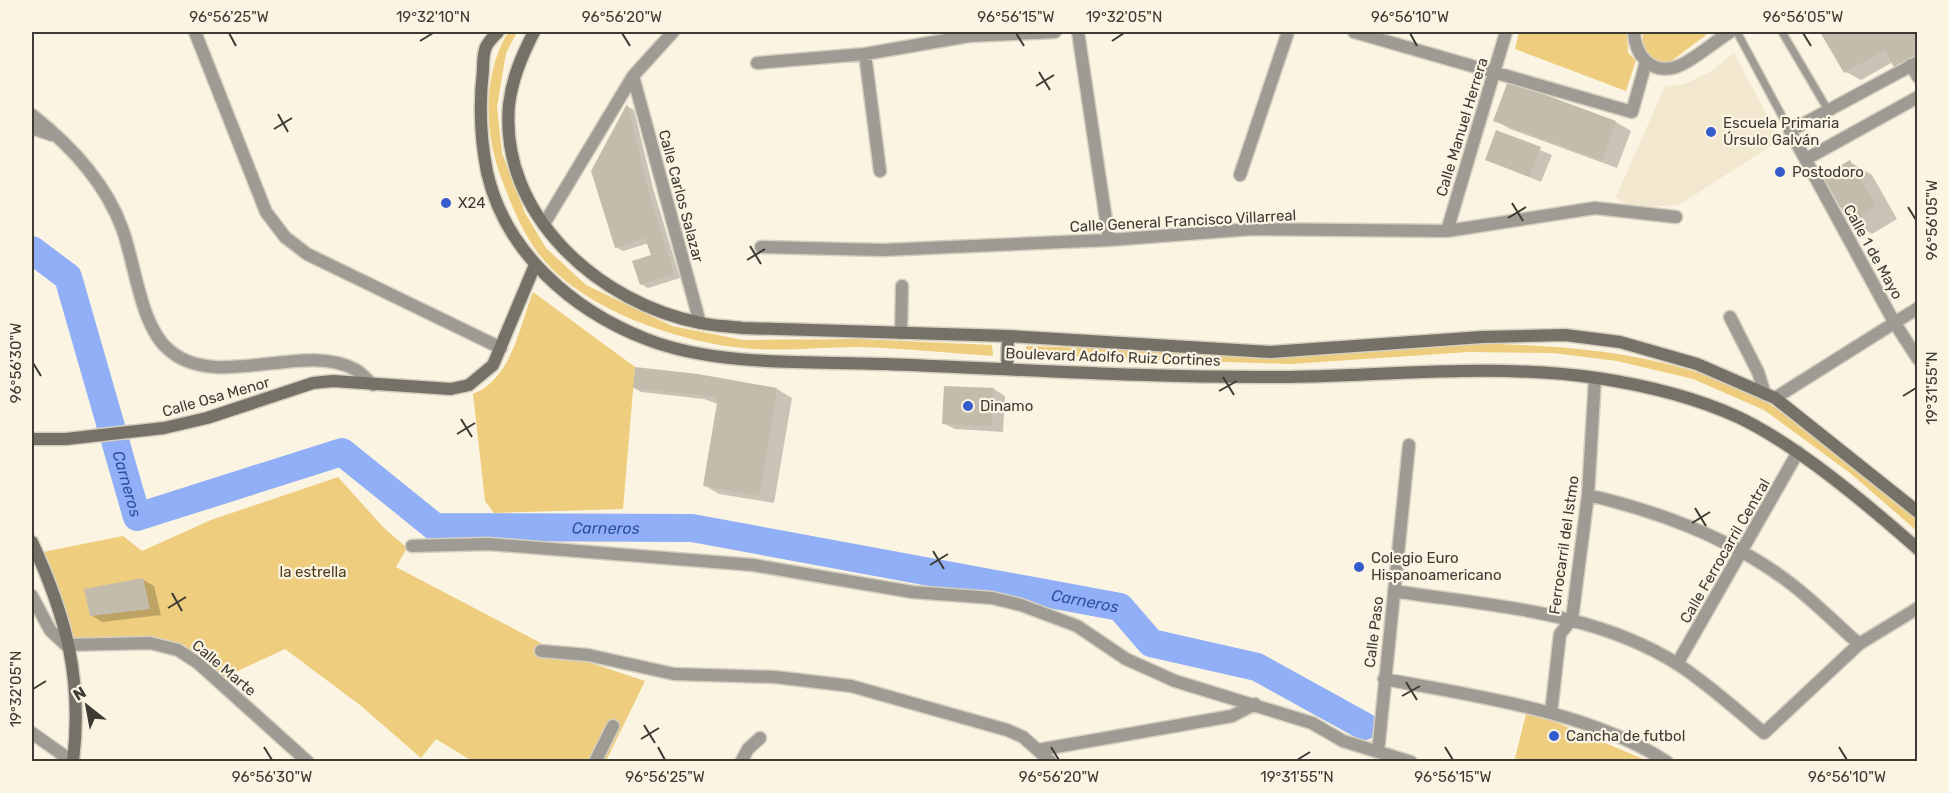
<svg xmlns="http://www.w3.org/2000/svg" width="1949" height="793" viewBox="0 0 1949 793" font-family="Rubik,sans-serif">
<rect width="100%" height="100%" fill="#fbf4e2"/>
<path fill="#f2e7cf" d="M1734 53 1780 140 1679 205 1629 208 1616 197 1665 86 1684 84 1710 72Z"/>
<path fill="#eece7e" d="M508 32H517L506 53 497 107 502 153 525 213 546 248 586 285 672 326 743 340 859 339 992 345 993 356C947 353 902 348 857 347 819 347 780 352 743 348 675 341 581 309 538 253 521 230 512 206 502 180 484 133 482 76 508 32Z
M1519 32H1627L1628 53 1636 60 1626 91 1515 49Z
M1643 32H1710L1666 65 1652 61 1642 50Z
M533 292 635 367 623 509 494 513 485 501 473 394C512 378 519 328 533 292Z
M1470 343C1571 346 1676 352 1766 402 1781 410 1794 422 1807 432 1845 460 1881 490 1917 520V531L1850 473 1764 410 1693 379 1617 361 1553 353 1469 352 1290 364 1026 355V346L1290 354Z
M338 477 383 527 407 548 396 567 558 652 645 681 606 761H472L436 739 421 758 360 705 285 649 223 678 183 644 91 643 66 645 38 553 123 536 142 551 211 520Z
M1527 710 1648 761 1514 762Z"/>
<path fill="#0003" d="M1822 32H1918V73L1911 77 1896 68 1893 62 1861 80 1846 72Z
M1509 83 1616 122 1631 131 1617 168 1510 129 1495 120Z
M627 106 634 110 653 188 680 278 648 288 641 284 653 256 649 243 623 251 616 247Z
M1497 132 1552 155 1541 182 1487 159Z
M1850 162 1872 175 1897 219 1872 234 1850 221Z
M698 375 777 389 792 398 774 503 719 494 704 485 718 404 704 399 641 392 634 388Z
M994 389 1005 396 1003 432 955 429 943 423Z
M142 579 154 586 161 615 102 622 91 615Z"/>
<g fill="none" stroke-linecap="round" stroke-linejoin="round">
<path stroke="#90aff6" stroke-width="28" id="s1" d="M32 250 68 277 137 517 342 452 435 527 692 528 1120 607 1151 643 1257 667 1364 726"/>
</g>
<path fill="#c3bcac" d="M1820 32H1917V57L1895 69 1885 50 1844 73Z
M1508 81 1616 121 1602 160 1493 121Z
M627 104 646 182 674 274 640 285 632 261 651 255 645 238 615 248 591 171Z
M1496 130 1541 147 1529 177 1485 160Z
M1850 160 1876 206 1849 222 1822 176Z
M635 367 698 374 777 388 759 496 703 486 718 397 633 388Z
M944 386 994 388 992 426 942 424Z
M143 578 150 609 90 616 84 589Z"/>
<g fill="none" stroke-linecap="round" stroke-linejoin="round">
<defs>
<path id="service" d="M1737 32 1790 131
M1782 32 1828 110"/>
<path id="minor" d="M195 32 266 212 285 237 307 254 501 348
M1078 32 1109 240
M1354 32 1632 112 1646 62
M865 54 880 171
M1918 62 1790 131 1894 322 1918 359
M757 63 865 54 969 36 1055 32
M1911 65 1918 77
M633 76 700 323
M32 115C69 144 105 182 122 228 135 262 140 326 169 350 217 392 305 340 356 370 362 373 367 380 373 385
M32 128 52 135
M1806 159 1918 97
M1240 175 1288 32
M544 224 633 76 673 32
M1447 231 1506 32
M761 247 883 250 1109 240 1252 229 1447 231 1595 208 1676 217
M1730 317 1758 372 1765 394
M901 333 902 286
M1775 398 1918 308
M1588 495C1657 511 1728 537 1786 580 1812 599 1835 623 1859 644
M412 546 488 544 753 565 912 592 992 598 1021 605 1077 626 1126 659 1175 681 1312 723 1343 741 1411 762
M1394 591C1490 606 1595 611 1679 665 1709 685 1736 709 1764 733L1859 644 1918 608
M32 596 50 630 66 645 150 643 178 650 198 663 308 762
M541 651 588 655 674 674 775 677 851 686 1007 730 1023 737 1051 762
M1677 664 1798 452
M1384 679C1474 696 1589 711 1667 762
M1551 713 1560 634 1572 619 1588 495 1595 378
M32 733 73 762
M1038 750 1232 716 1255 704
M1378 752 1409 445
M595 762 613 726
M741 762 748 749 760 738"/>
<path id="tertiary" d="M1634 32C1635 54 1650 75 1676 67 1692 62 1715 41 1730 32"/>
<path id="secondary" d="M498 32C494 36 490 40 487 45 483 51 483 62 483 70 479 105 480 137 487 172 505 252 572 310 646 339 717 367 809 361 885 364 1015 369 1149 378 1280 377 1385 376 1492 363 1597 378 1644 385 1694 397 1738 417 1797 445 1868 505 1918 549
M534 32C522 55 512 78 509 105 499 215 600 304 701 323 714 326 728 326 742 328L1008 336 1270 352 1482 337 1565 335 1620 342 1697 364 1775 398 1918 512
M1007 369 1008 336
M32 439H66L164 428 207 418 313 383 333 381 451 389 469 385 493 365 535 265
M32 542C66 616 83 679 73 762"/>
</defs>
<use href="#service" stroke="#d5cfbf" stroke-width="10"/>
<use href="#minor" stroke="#d5cfbf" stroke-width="15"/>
<use href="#tertiary" stroke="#d5cfbf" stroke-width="15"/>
<use href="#secondary" stroke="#d5cfbf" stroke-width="15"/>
<use href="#service" stroke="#9e9b94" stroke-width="7"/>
<use href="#minor" stroke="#9e9b94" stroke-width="12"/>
<use href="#tertiary" stroke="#9e9b94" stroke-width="12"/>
<use href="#secondary" stroke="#757167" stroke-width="12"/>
</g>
<path fill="none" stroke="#3e3b35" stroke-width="2" d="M229 33 236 46M622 33 630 46M1016 33 1024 46M1410 33 1417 46M1803 33 1811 46M420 41 433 33M1112 41 1124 33M1039 72 1050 90M1036 86 1054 75M278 114 288 132M274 129 292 118M1512 203 1523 221M1908 207 1916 220M1508 218 1526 207M750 246 761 264M747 260 765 249M33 363 41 376M1223 377 1234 395M1219 391 1237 381M1903 396 1916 388M461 419 472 437M457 434 475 423M1695 508 1706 526M1692 523 1710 512M933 551 944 569M930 565 948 554M172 593 182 611M168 608 186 597M1406 682 1417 700M33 689 46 681M1402 696 1420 686M644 725 655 743M641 739 659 728M264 747 272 760M658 747 665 760M1051 747 1059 760M1445 747 1453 760M1839 747 1847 760M1297 760 1310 752"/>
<g fill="#355ccd" stroke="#fbf4e2" stroke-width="2">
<circle cx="1711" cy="132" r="6"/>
<circle cx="1780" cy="172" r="6"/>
<circle cx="446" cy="203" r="6"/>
<circle cx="968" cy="406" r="6"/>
<circle cx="1359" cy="567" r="6"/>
<circle cx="1554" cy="736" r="6"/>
</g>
<g text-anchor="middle" stroke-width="4.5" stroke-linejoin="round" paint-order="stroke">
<g font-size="15" fill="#3e3b35" stroke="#fbf4e2" text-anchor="start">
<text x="1723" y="128">Escuela Primaria<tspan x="1723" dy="17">Úrsulo Galván</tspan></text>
<text x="1792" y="177">Postodoro</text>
<text x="458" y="208">X24</text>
<text x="980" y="411">Dinamo</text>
<text x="1371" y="563">Colegio Euro<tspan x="1371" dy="17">Hispanoamericano</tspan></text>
<text x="1566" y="741">Cancha de futbol</text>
</g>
<g font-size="15" fill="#3e3b35" stroke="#fbf4e2">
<text transform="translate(1462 127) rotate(-73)" y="5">Calle Manuel Herrera</text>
<text transform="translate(681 196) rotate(75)" y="5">Calle Carlos Salazar</text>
<text transform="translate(1183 221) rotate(-3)" y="5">Calle General Francisco Villarreal</text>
<text transform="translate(1873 252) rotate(61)" y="5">Calle 1 de Mayo</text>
<text transform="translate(1113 357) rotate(2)" y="5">Boulevard Adolfo Ruiz Cortines</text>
<text transform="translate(216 397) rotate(-16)" y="5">Calle Osa Menor</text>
<text transform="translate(1564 545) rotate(-82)" y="5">Ferrocarril del Istmo</text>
<text transform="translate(1725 551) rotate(-60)" y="5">Calle Ferrocarril Central</text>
<text transform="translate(1374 632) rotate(-83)" y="5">Calle Paso</text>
<text transform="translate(224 668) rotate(40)" y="5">Calle Marte</text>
</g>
<g font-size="15" fill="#4d3f1b" stroke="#fbf4e2">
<text x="313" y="577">la estrella</text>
</g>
<g font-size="16" font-style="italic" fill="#304fa1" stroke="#fbf4e2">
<text dy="6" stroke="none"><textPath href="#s1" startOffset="260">Carneros</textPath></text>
<text dy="6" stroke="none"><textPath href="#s1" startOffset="800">Carneros</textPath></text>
<text dy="6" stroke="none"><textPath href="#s1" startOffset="1286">Carneros</textPath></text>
</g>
</g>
<rect width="1949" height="793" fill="none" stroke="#fbf4e2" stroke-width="66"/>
<g transform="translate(87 706) rotate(329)" stroke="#fbf4e2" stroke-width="4.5" paint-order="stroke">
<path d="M0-4.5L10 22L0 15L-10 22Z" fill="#3e3b35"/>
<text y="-9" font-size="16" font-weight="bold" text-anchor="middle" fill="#3e3b35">N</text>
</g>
<rect x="33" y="33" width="1883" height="727" fill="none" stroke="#3e3b35" stroke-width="2"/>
<g font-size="15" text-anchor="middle" fill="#3e3b35">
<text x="229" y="22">96°56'25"W</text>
<text x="433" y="22">19°32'10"N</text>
<text x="622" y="22">96°56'20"W</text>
<text x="1016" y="22">96°56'15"W</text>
<text x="1124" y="22">19°32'05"N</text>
<text x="1410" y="22">96°56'10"W</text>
<text x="1803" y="22">96°56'05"W</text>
<text transform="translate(1932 220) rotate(-90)" y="5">96°56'05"W</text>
<text transform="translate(16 363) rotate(-90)" y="5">96°56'30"W</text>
<text transform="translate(1932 388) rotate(-90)" y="5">19°31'55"N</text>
<text transform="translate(16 689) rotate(-90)" y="5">19°32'05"N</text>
<text x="272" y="782">96°56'30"W</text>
<text x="665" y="782">96°56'25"W</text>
<text x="1059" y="782">96°56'20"W</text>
<text x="1297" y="782">19°31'55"N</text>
<text x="1453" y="782">96°56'15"W</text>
<text x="1847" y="782">96°56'10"W</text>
</g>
</svg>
